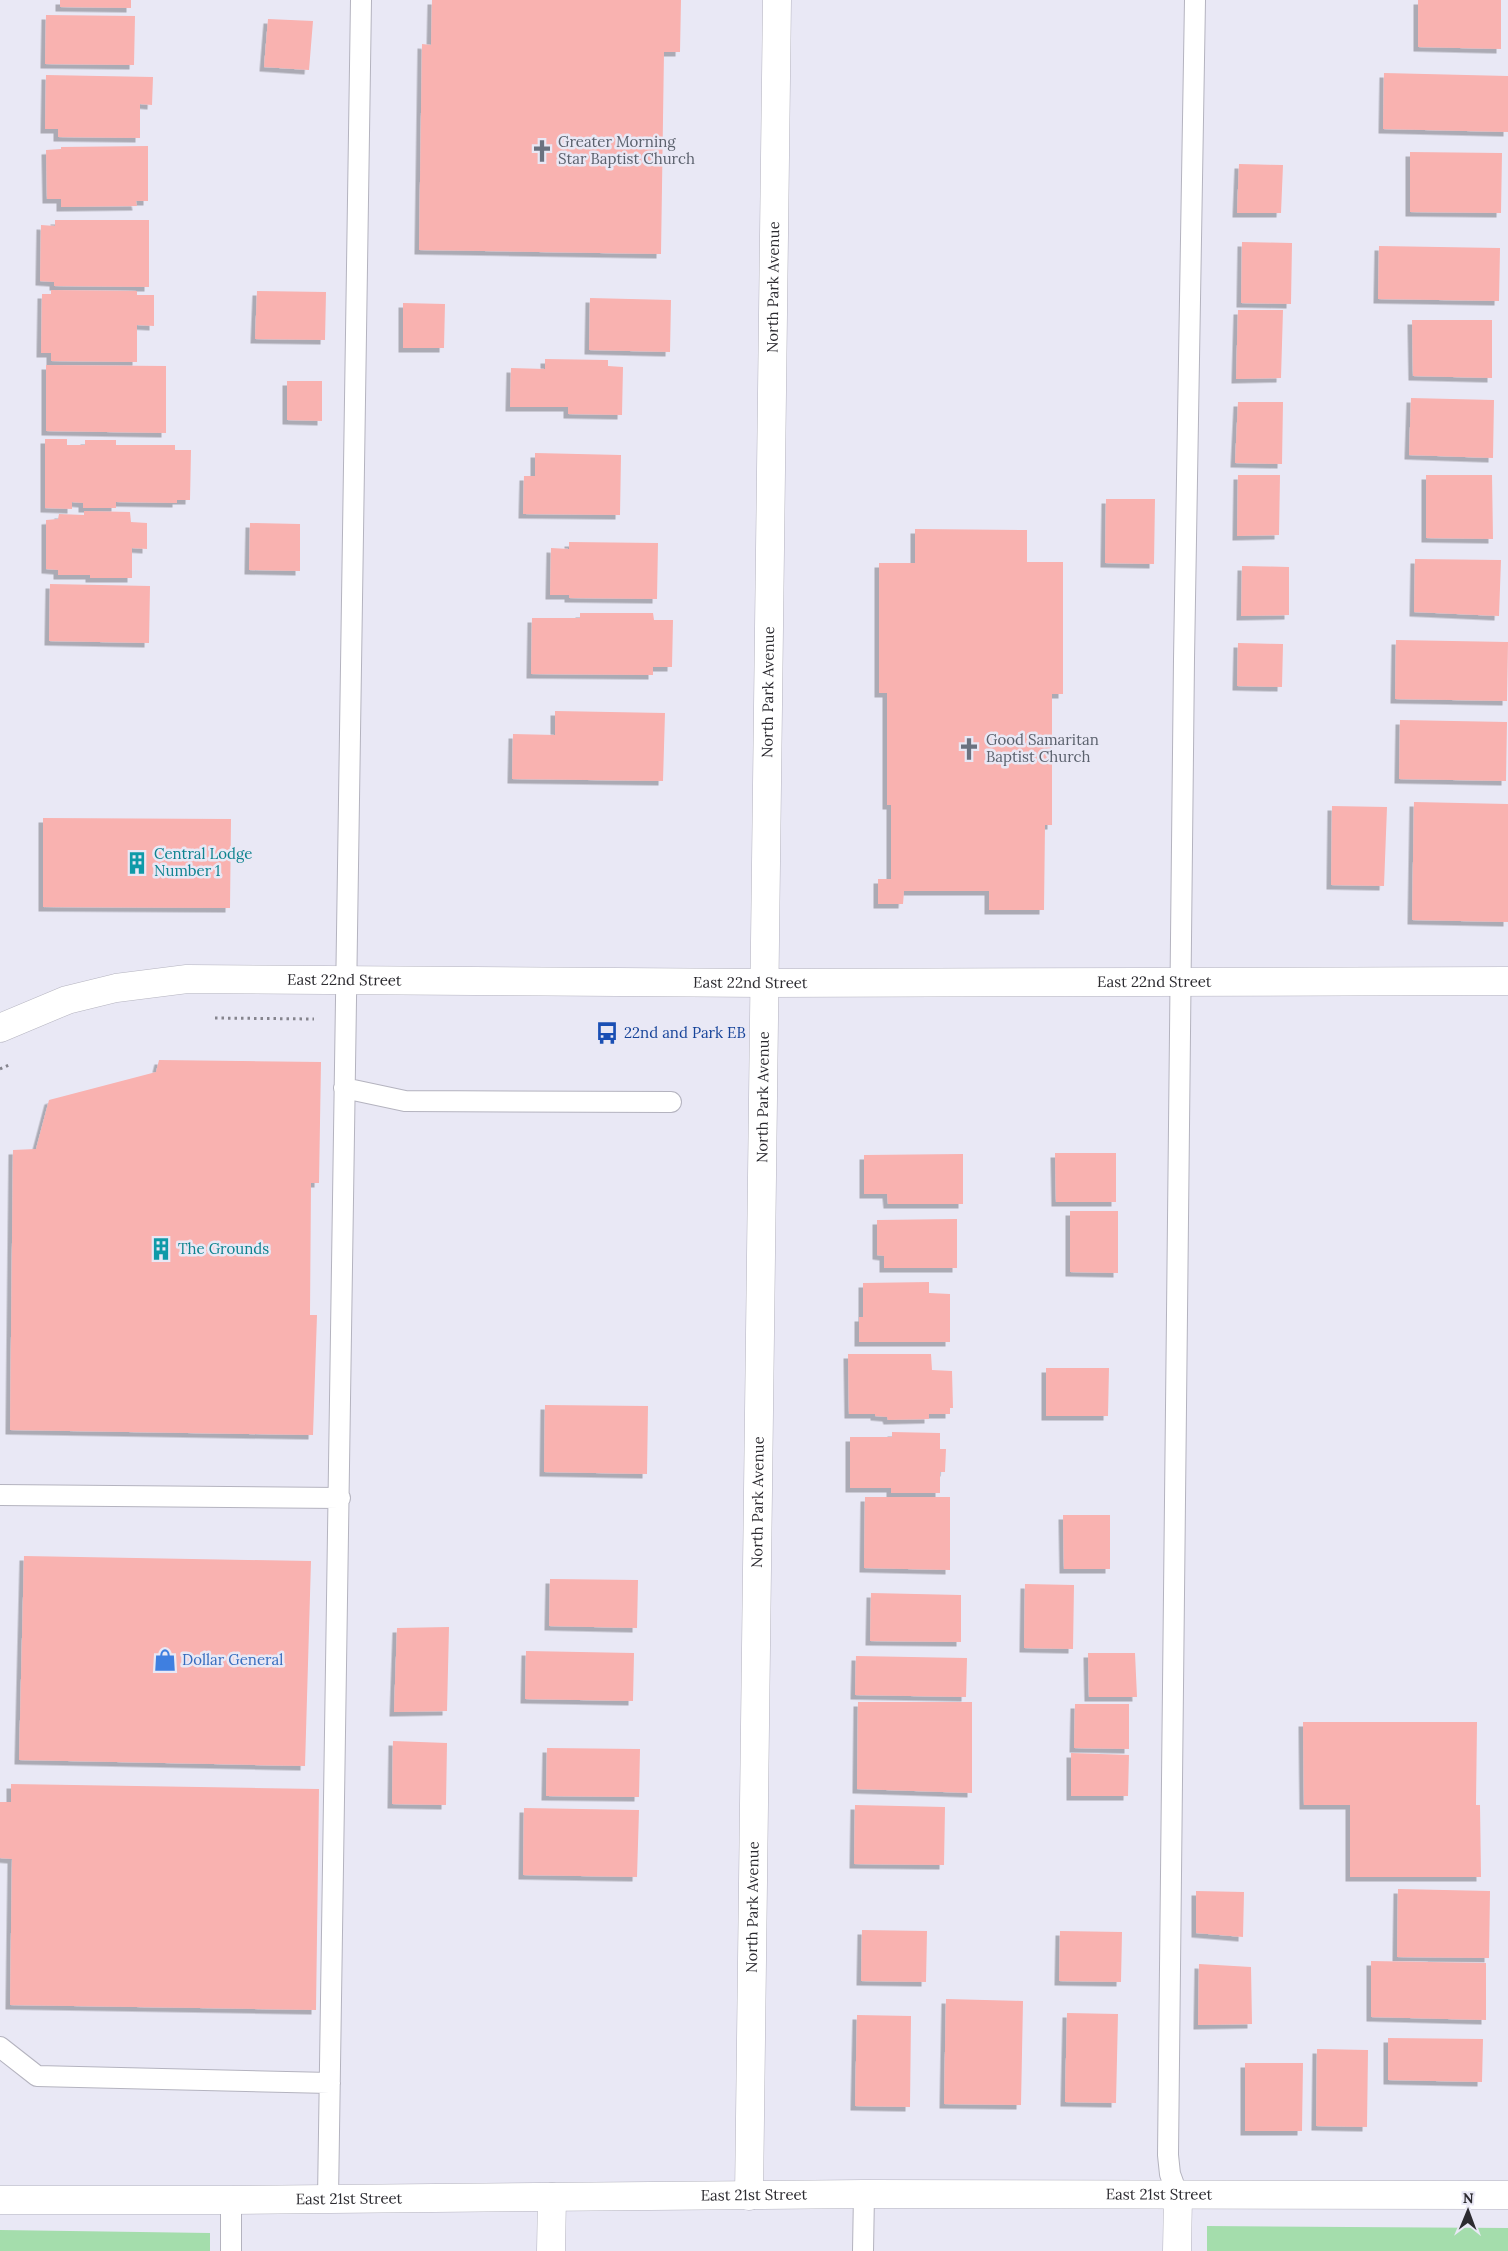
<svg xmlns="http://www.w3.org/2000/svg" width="1508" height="2251" viewBox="0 0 1508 2251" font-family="Lora,serif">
<defs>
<filter id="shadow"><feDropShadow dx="-4.5" dy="4.5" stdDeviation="0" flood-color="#0004"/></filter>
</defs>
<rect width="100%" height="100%" fill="#e9e8f5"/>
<path fill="#a4ddac" d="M1207 2226 1508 2228V2251H1207Z
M0 2230 210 2233V2251H0Z"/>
<path fill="#f9b2b0" filter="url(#shadow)" d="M60 0H131V8L60 7Z
M432 0H681L680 52H664L661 254 419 250 422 44 431 45Z
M1418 0H1501V49L1418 47Z
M46 15 135 16 134 65 45 64Z
M268 19 313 21 309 70 264 67Z
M1384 73 1508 76V132L1383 129Z
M46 75 153 77 152 105 140 104V138L58 137V129H45Z
M148 146V201H136L137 206 61 207V199H47L46 150 61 149V147Z
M1410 152 1502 153 1501 213 1410 212Z
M1239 164 1283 165 1281 213H1237Z
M55 220H149V287L54 286V282L40 281 41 225 55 226Z
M1242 242 1292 243 1291 304 1241 303Z
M1379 246 1500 248 1499 301 1378 299Z
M51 290 137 291V295H154V326L137 325V362L51 361V353H41L42 294H51Z
M257 291 326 292 325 340 255 339Z
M590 298 671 300 670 352 589 350Z
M403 303 445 304 444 348H403Z
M1238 310H1283L1281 378 1236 379Z
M1412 320H1492V378L1413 376Z
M545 359 608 360V366L623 367 622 415 568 414V407H510L511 368 545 369Z
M46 365 166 366V433L46 431Z
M287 381H322V421L287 420Z
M1411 398 1494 400 1493 458 1409 455Z
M1238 402H1283L1282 464 1235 463Z
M45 439H67V445H85V440H116V445H175V450H191L190 500H177V503L116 502V508H83V503L72 502V509L45 508Z
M535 453 621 455 620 515 523 514 524 476H535Z
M1238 475H1280L1279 535 1237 536Z
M1426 475H1492L1493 539 1426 538Z
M1106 499H1155L1154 564 1105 563Z
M84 511 130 512 131 522 147 523V549L132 548V578H90V575H58V570L46 569V520L58 519 59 514 84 515Z
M250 523 300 524V571L249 570Z
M915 529 1027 530V562H1063V694H1052V825H1045L1044 910H989V891H904L903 904H878V879H891V805H887V693H879V563H915Z
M569 542 658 543 657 599 569 598V595H550L551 548 569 549Z
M1415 559 1501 560 1499 616 1414 612Z
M1242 566 1289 567V615L1241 616Z
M50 584 150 586 149 643 49 641Z
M580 613H653L654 620H673L672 667H653V675L531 674 532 618H580Z
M1396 640 1508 642 1507 701 1395 699Z
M1238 643 1283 644 1282 687 1237 686Z
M555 711 665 713 663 781 512 779 513 734 555 735Z
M1400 720 1507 722 1506 781 1399 779Z
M1414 802 1508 804V922L1412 920Z
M1332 806 1387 807 1384 886 1331 885Z
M43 818 231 819 230 908 43 907Z
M159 1060 321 1062 319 1183H311L310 1315H317L313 1435 10 1430 13 1150 36 1149 49 1100 156 1072Z
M1055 1153H1116V1202H1056Z
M963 1154V1204H888L887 1194H864V1155Z
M1070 1211H1118V1273L1070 1272Z
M957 1219V1268H884V1256L877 1255V1220Z
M929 1282V1293L950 1294V1342H859V1317H863V1283Z
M848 1354H931L932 1370 952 1371 953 1408H950V1414H929V1419L888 1420 887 1417 875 1416V1414H849Z
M1046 1368H1109L1108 1416H1046Z
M545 1405 648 1406 647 1474 544 1472Z
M892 1432 940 1433V1449H946L945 1472H940V1493H891V1488H850V1437H892Z
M865 1497H950V1570L864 1568Z
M1063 1515H1110V1569H1064Z
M24 1556 311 1561 305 1766 19 1760Z
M550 1579 638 1580 637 1628 549 1626Z
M1025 1584 1074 1585 1073 1649 1024 1648Z
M871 1593 961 1595V1642L870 1641Z
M449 1627 447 1711 394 1712 397 1628Z
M526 1651 634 1653 633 1701 525 1699Z
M1088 1653H1135L1137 1697H1089Z
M856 1656 967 1658 966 1697 855 1695Z
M858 1702H972V1793L857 1789Z
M1075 1704H1129V1749L1074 1748Z
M1303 1722H1477L1476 1805H1480L1481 1877H1350V1805H1304Z
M393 1741 447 1743 446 1805 392 1804Z
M547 1748 640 1749 639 1797 546 1796Z
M1071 1753 1129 1755 1128 1796H1071Z
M11 1784 319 1789 316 2010 10 2005 12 1859 0 1858V1802H11Z
M855 1805 945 1807 944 1865 854 1864Z
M524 1808 639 1810 637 1877 523 1875Z
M1398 1889 1490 1891 1489 1958 1397 1957Z
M1196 1891 1244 1892 1243 1937 1196 1933Z
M862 1930 927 1931 926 1982 861 1981Z
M1060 1931 1122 1932 1121 1982 1059 1981Z
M1371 1961 1486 1963V2020L1371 2017Z
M1199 1964 1251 1967 1252 2024 1198 2025Z
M946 1999 1023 2001 1021 2105 944 2104Z
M1067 2013 1118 2014 1116 2103 1065 2102Z
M857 2015 911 2016 910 2107 855 2106Z
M1388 2038 1483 2039 1482 2082 1388 2080Z
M1317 2049 1368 2050 1367 2127 1316 2126Z
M1245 2063H1303L1302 2131H1245Z"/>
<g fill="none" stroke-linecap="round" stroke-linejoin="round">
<defs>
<path id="lane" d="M344 1088 405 1101 671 1102
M0 1495 340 1498
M0 2047 37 2076 330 2083
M1178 2196 1170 2174 1168 2155 1184 659 1195 0
M328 2199C341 1466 351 733 361 0
M231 2200V2251
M863 2251 864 2194"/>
<g id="street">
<path id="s1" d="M749 2196 777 0"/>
<path id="s2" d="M0 2200H231L864 2194 1508 2195"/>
<path d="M551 2251 552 2197"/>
<path d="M1177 2251 1178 2196"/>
</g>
<g id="secondary">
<path id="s3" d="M0 1028 67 1000 116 988 187 979 765 983 1508 981"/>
</g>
</defs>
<use href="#lane" stroke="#b4b3bf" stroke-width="22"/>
<use href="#street" stroke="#b4b3bf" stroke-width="29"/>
<use href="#secondary" stroke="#b4b3bf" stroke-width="29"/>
<path stroke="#85848d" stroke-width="3" stroke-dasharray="2.5 4" stroke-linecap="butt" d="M215 1018 314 1019
M0 1069 11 1064"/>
<use href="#lane" stroke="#fff" stroke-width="20"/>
<use href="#street" stroke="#fff" stroke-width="28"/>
<use href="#secondary" stroke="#fff" stroke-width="28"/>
</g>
<defs>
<symbol id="church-bare" viewBox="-9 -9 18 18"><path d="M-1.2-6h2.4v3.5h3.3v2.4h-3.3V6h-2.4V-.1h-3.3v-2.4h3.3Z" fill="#6b7280" stroke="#e9e8f5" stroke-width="2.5" paint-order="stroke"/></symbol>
<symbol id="building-bare" viewBox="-9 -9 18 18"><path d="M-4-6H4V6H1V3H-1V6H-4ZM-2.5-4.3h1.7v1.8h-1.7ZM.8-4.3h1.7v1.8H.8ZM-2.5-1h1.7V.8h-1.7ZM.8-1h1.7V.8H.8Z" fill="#0f9aa8" stroke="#e9e8f5" stroke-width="2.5" paint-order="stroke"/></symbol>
<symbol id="bus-bare" viewBox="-9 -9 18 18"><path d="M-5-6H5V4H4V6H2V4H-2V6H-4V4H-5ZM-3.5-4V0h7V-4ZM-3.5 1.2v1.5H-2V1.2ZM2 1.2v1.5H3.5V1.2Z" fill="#1a4fb4" stroke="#e9e8f5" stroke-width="2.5" paint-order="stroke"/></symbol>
<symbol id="shop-bare" viewBox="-9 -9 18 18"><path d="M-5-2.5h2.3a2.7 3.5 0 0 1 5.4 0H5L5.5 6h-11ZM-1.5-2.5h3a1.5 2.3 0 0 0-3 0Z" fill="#3f7fe0" stroke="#e9e8f5" stroke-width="2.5" paint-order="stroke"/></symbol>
</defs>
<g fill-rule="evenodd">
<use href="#church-bare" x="526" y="135" width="32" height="32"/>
<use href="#church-bare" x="953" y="733" width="32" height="32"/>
<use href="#building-bare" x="121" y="847" width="32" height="32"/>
<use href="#bus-bare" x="591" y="1017" width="32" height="32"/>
<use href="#building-bare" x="145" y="1233" width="32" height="32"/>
<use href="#shop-bare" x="149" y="1644" width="32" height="32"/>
</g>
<g text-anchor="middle" stroke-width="5" stroke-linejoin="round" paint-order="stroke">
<g font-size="15" fill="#5b616d" stroke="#e9e8f5" text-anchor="start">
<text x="558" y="147">Greater Morning<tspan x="558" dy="17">Star Baptist Church</tspan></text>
<text x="986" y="745">Good Samaritan<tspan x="986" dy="17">Baptist Church</tspan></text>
</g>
<g font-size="15" fill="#2c2b30" stroke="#e9e8f5">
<text dy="5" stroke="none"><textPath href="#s1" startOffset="1909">North Park Avenue</textPath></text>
<text dy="5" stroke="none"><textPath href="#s1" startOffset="1504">North Park Avenue</textPath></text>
<text dy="5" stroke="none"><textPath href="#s3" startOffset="352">East 22nd Street</textPath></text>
<text dy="5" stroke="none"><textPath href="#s3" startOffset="758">East 22nd Street</textPath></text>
<text dy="5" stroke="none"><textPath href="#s3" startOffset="1162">East 22nd Street</textPath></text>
<text dy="5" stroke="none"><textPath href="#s1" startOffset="1099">North Park Avenue</textPath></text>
<text dy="5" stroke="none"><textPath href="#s1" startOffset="694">North Park Avenue</textPath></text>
<text dy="5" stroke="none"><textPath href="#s1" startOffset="289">North Park Avenue</textPath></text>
<text dy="5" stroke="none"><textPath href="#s2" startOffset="754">East 21st Street</textPath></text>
<text dy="5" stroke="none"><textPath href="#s2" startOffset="1159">East 21st Street</textPath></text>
<text dy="5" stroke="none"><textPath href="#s2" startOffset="349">East 21st Street</textPath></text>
</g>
<g font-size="15" fill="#0d838f" stroke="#e9e8f5" text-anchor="start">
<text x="154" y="859">Central Lodge<tspan x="154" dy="17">Number 1</tspan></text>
<text x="178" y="1254">The Grounds</text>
</g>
<g font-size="15" fill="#164399" stroke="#e9e8f5" text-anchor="start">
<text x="624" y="1038">22nd and Park EB</text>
</g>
<g font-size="15" fill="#366cbe" stroke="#e9e8f5" text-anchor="start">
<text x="182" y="1665">Dollar General</text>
</g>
</g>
<g transform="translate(1468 2211) rotate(1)" stroke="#e9e8f5" stroke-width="4" paint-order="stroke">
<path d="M0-4L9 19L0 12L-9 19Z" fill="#2c2b30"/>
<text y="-8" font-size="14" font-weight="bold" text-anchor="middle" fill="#2c2b30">N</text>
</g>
</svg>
